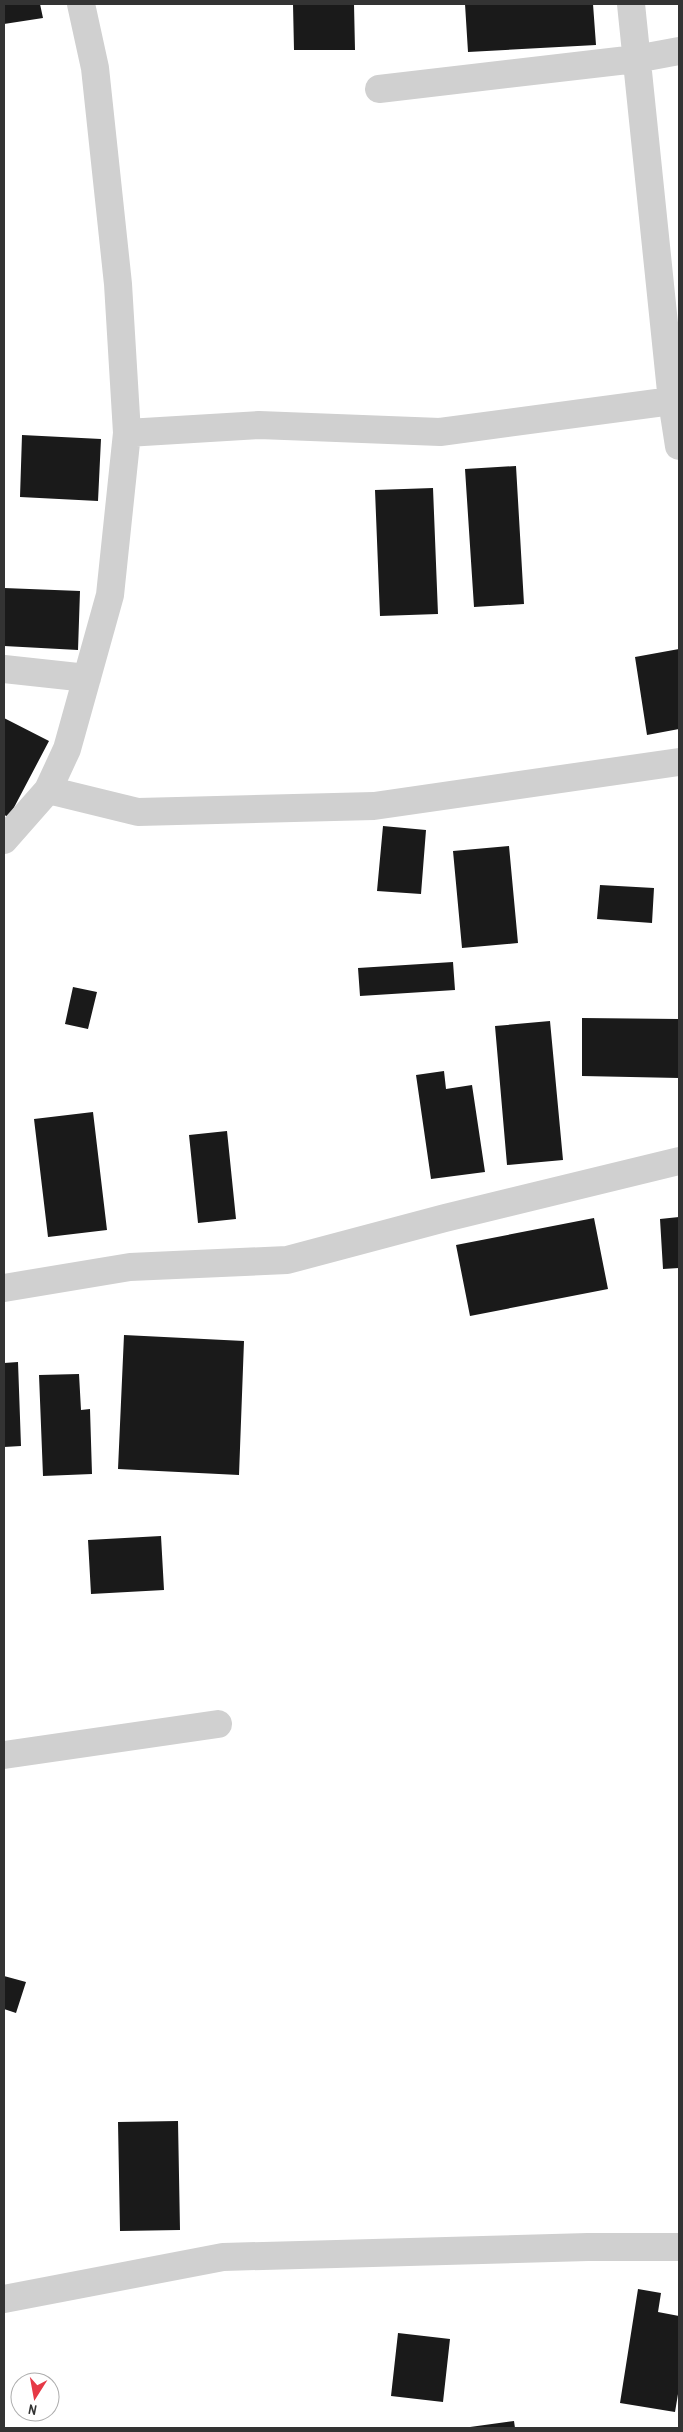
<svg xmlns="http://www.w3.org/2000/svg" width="683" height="2432" viewBox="0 0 683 2432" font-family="'Archivo Narrow',sans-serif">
<rect width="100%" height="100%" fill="#fff"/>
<path fill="#1a1a1a" d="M4 4H40L43 18 4 24Z
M293 4H354L355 50H294Z
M465 4H593L596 45 468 52Z
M22 435 101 439 98 501 20 497Z
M516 466 524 604 474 607 465 469Z
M433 488 438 614 380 616 375 490Z
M4 588 80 591 78 650 4 646Z
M679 649V729L647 735 635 657Z
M4 718 49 741 9 817 4 815Z
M383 826 426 830 421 894 377 891Z
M509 846 518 943 462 948 453 851Z
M600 885 654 888 652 923 597 919Z
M453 962 455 990 360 996 358 968Z
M73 987 97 992 88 1029 65 1024Z
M582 1018 679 1019V1078L582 1076Z
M550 1021 563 1160 507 1165 495 1026Z
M444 1071 446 1089 472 1085 485 1172 431 1179 416 1075Z
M93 1112 107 1230 48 1237 34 1119Z
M227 1131 236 1219 198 1223 189 1135Z
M679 1217V1268L663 1269 660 1219Z
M594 1218 608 1289 470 1316 456 1245Z
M124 1335 244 1341 239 1475 118 1469Z
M18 1362 21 1446 4 1447V1363Z
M79 1374 81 1410 90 1409 92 1474 43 1476 39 1375Z
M161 1536 164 1590 91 1594 88 1540Z
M4 1976 26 1982 16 2013 4 2009Z
M178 2121 180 2230 120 2231 118 2122Z
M638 2289 661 2293 658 2312 679 2316V2388L675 2412 620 2403Z
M398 2333 450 2339 443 2402 391 2396Z
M514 2421 515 2428H470V2427Z"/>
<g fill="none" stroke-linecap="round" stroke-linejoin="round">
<path stroke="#d0d0d0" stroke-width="28" d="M81 4 95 68 118 284 127 433 110 595 67 749 48 790 138 812 374 806 679 762
M631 4 672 401 679 446
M379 89 636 59 679 51
M127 433 259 425 440 432 679 400
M4 669 87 678
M4 840 48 790
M4 1288 130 1267 287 1260 445 1218 679 1161
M4 1755 218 1724
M4 2299 223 2257 588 2247H679"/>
</g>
<rect width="683" height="2432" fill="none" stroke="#333333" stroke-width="10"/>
<g transform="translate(35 2397) rotate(191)"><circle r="24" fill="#ffffff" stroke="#adadad"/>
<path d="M0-4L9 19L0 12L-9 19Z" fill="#e63946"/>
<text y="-8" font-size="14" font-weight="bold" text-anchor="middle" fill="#333333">N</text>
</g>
</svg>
